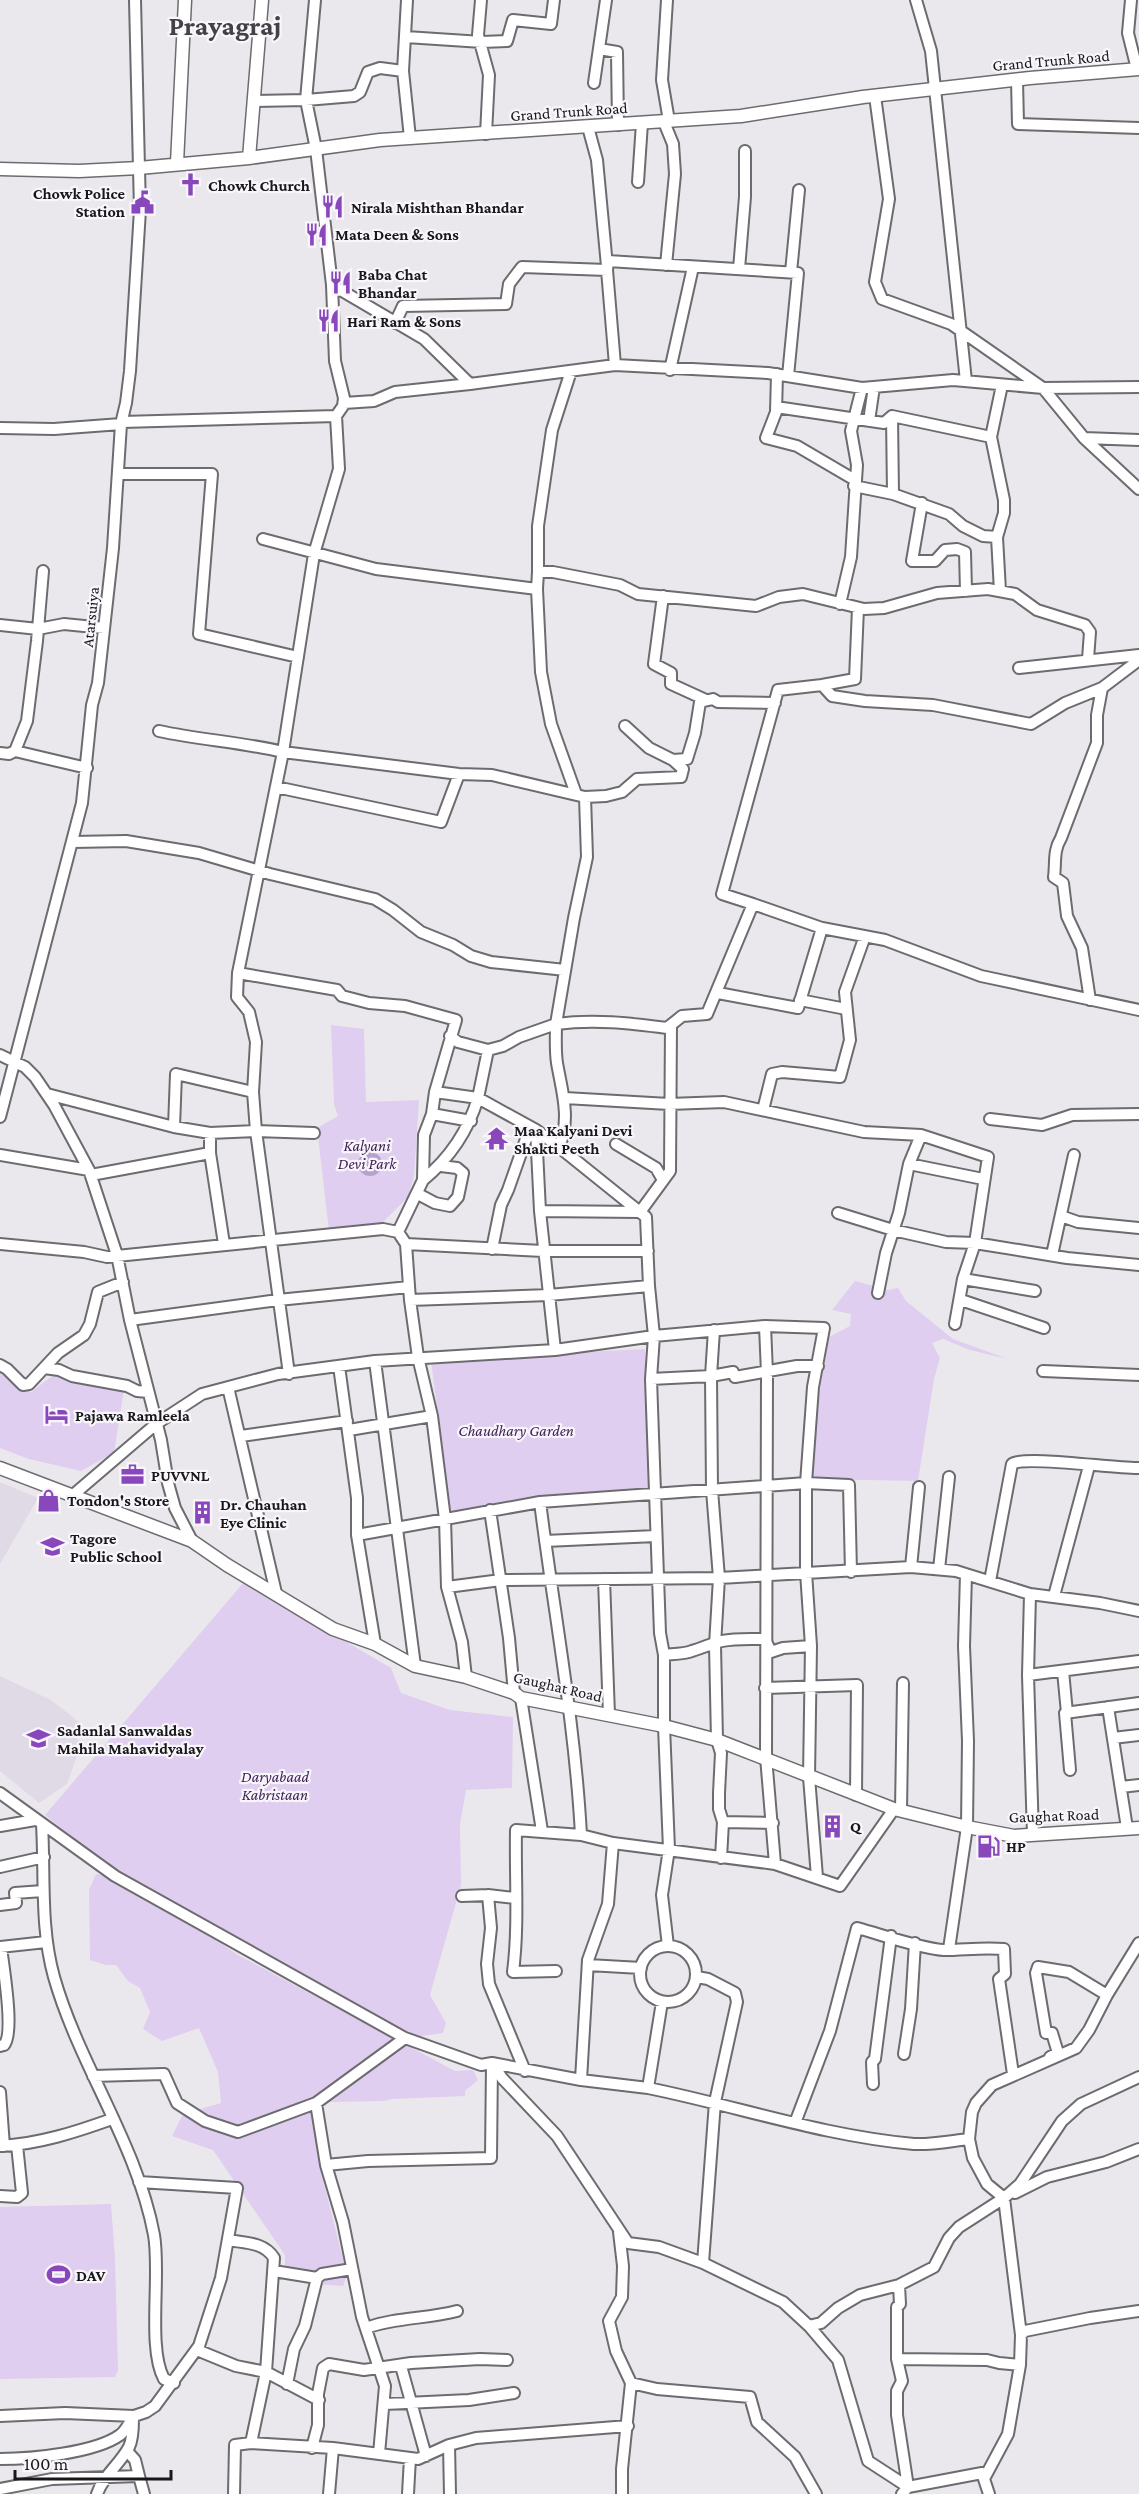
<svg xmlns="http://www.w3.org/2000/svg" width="1139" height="2494" viewBox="0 0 1139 2494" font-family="'Crimson Pro',serif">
<rect width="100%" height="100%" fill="#ebe8ed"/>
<path fill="#e0dae6" d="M0 1482 38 1498 0 1564Z
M0 1676 51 1700 79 1722 77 1756 67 1784 39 1803 0 1771Z"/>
<path fill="#dfcef0" d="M331 1025 364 1029 366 1102 419 1100 414 1176 408 1197 382 1223 329 1231 317 1128 338 1116 334 1104Z
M855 1281 888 1290 898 1288 906 1301 953 1339 1008 1359 970 1350 943 1339 932 1343 940 1358 934 1379 918 1481 811 1479 815 1418 829 1337 850 1326 851 1314 832 1310Z
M645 1349 650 1488 450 1512 431 1360Z
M0 1369 31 1392 56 1373 124 1389 114 1453 81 1471 29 1459 0 1448Z
M244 1582 391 1668 401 1693 450 1710 513 1717 512 1788 466 1790 460 1824 461 1885 430 1995 446 2023 443 2033 401 2039 160 1898 98 1858 45 1815Z
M96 1874 109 1876 170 1909 238 1955 455 2071 473 2070 478 2080 465 2091V2096L393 2099 384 2101 331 2102 313 2109 321 2172 347 2275 343 2286 314 2284 285 2277V2255L213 2150 172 2136 183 2114 221 2103 218 2072 199 2028 162 2041 143 2029 150 2012 140 1988 128 1981 116 1965H106L90 1960 89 1890Z
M111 2204 115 2258 118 2370 115 2377 0 2379V2207Z"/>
<path fill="#b8a0cf" d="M358 1164a12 12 0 1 1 24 0a12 12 0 1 1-24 0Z"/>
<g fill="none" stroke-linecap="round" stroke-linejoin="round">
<defs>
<path id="minor" d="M407 0 403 71 410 138
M481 0 478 35 489 75 486 134
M667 0 662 80 669 121
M916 0 931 51 966 381
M1131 0 1128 33 1137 69
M406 37 482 42 507 41 513 20 551 24 554 0
M599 49 617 52 618 125
M1017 80 1018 124 1139 128
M594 83 606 0
M875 96 889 199 875 282 882 299 951 324 1043 388 1084 438 1139 489
M254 101 306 100 354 96 360 92 368 72 380 68 403 71
M664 122 673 144 675 174 666 265
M588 127 597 160 607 266
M638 182 642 123
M739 269 745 197V151
M607 270 615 365
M791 272 799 190
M332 285 424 339 470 384 615 365 768 373 862 388 953 380 1043 388 1139 387
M395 323 403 306 506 304 509 284 522 267 607 270 608 261 798 273 788 376
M670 370 693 267
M777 374 776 412 766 438 797 446 855 480
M344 403 374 401 395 392 470 384
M776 407 884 423 892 416 991 437 1002 385
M869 421 874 387
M122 422 336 416 343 406 344 398 335 361 332 285 316 149 306 100 315 0
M0 428 54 429 121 424
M991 437 1004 500V513L997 537 1000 591
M1084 438 1139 440
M118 474H212L199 634 298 657
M854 486 893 494 892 416
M893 494 949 514 963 526 983 536 997 537
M922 503 912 561H935L945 550 957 549 965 552 966 591
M263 539 376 569 537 589 538 572H553L620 585 638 594 756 606 779 597 803 594 864 609 884 608 937 593 988 589 1015 594 1037 610 1085 625 1090 632 1088 659
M538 572V526L552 430 571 371
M537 589 541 672 551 724 576 794
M663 596 654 664 671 673V684L706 700
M840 604 851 557 857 465 851 431 862 388
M0 625 38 629 64 624 104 628
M1019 668 1139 655
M822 685 855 679 858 608
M159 731C200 740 242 742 283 752L314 554 339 469 336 416
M15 751 27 721 37 641 43 571
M0 753 9 754 15 751 87 768
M673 760 687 759 695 733 700 702 713 699 718 702 775 703
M276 787 441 822 459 774
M73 842 126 841 199 853 270 874 375 899 393 910 421 932 453 945 471 956 491 962 565 970
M753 904 722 894 778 690 822 685 832 696 865 701 933 705 1031 724 1065 703 1102 688 1139 660
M238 973 337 990 342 996 369 1003 405 1006 456 1020 435 1092 432 1114 424 1135 423 1180 398 1232 406 1244 410 1300 418 1357 432 1416 445 1519 447 1587 462 1642 466 1677
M718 993 798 1008 822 928
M800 1000 846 1009
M1090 1000 1082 948 1067 916 1063 883 1054 877C1056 862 1053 851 1061 838L1097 743V715L1102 688
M450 1036 458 1042 488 1050 503 1046 519 1037 556 1024 574 918 587 857 585 797
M0 1055 25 1067 35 1077 54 1105 89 1170 117 1255 130 1320 161 1440 168 1483 175 1508 192 1541
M435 1092 478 1098 488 1050
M47 1094 174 1127 210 1133 256 1131 314 1133
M565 1098 669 1104 724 1102 864 1132 921 1135 988 1157 975 1243 963 1279 955 1324
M763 1110 772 1074 782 1072 840 1077 850 1040 845 992 865 936
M432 1114 471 1121
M0 1117 82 803 92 705 98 683 113 548 121 424 126 403 130 371 140 210 135 0
M990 1119 1042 1125 1072 1115 1139 1114
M174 1127 176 1074 253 1092
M210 1133V1153L224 1244
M616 1144 656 1168 663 1180
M559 1147 646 1217 649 1286 654 1336 765 1326 824 1328 813 1387 806 1483V1572L811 1646 809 1777 817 1877
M0 1155 89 1170
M909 1164 983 1179
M91 1175 210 1153
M423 1180C450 1158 468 1131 478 1098L536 1130 526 1139 508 1190 501 1205 492 1249
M418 1194 435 1203 450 1206 458 1197 463 1173 457 1168 441 1166
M540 1211 640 1212 670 1171 671 1025
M838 1213 893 1230 946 1242 975 1243 1067 1258 1139 1265
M1061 1216 1078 1222 1139 1228
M0 1244 84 1252 107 1257 383 1229 398 1232
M406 1244 543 1251H648
M1052 1255 1074 1155
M963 1279 1035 1291
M878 1293 886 1253 899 1213 909 1164 921 1135
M410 1300 549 1295 649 1286
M961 1300 1044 1328
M130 1320 278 1300 409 1287
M765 1326 767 1373 766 1757 775 1864
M714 1330 711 1376 712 1490 719 1578 715 1645 717 1740 721 1753 719 1793V1809L723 1822 721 1858
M555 1350 540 1211 536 1130 559 1147C571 1118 562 1092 557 1063 555 1050 556 1037 556 1024 594 1019 629 1023 667 1028L682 1016 707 1014 753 904 822 928 885 940 981 976 1139 1010
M375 1361 415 1666
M0 1365 7 1369 23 1385 29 1384 58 1353 84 1335 90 1324 98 1292 123 1282
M339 1366 357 1498V1535L375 1644
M44 1368 59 1370 72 1376 127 1386 137 1391 148 1392
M1043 1371 1139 1375
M289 1374 256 1131 253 1092 256 1042 249 1012 237 997 238 973 283 752 459 774 492 775 585 797 606 796 622 792 637 779 681 777 683 769 673 760 649 748 625 726
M651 1379 711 1376 733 1372 735 1377 797 1366H818
M228 1387 276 1593
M349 1430 432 1416
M241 1436 347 1421
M73 1495 156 1424 202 1394 278 1374 375 1361 555 1350 654 1336 651 1379 660 1633 664 1655V1726L669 1849 662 1895 668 1946
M540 1502C554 1613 575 1723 581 1835
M490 1510 509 1638 514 1693
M357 1535 540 1502 806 1483 849 1485 851 1572
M545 1541 656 1536
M911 1567 919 1487
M939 1569 949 1477
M604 1579 609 1715
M990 1581 1012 1464C1025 1455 1116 1469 1139 1468
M447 1587 501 1580 719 1578 911 1567 956 1571 1030 1594 1100 1603 1139 1611
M1030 1594 1028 1675 1033 1835
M1054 1596 1089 1466
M664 1655C673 1654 684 1654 692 1651 702 1648 713 1643 722 1641 736 1638 751 1639 765 1639L771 1652 783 1648 811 1646
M1063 1671 1067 1713
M1028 1675 1139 1661
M765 1688 857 1685 856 1795
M521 1698 542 1831
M1108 1707 1127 1828
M1113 1738 1139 1735
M1070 1770 1065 1713 1139 1703
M1121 1787 1139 1785
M0 1793 115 1876 405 2038 481 2065 492 2063 581 2080 648 2088 662 2002
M901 1810 903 1683
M723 1822 773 1823
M42 1824C45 1875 40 1927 54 1977 79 2065 137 2144 154 2235 161 2274 147 2348 164 2379L174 2383
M0 1826 35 1820
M0 1867 44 1857
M488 1895 491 1928 487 1964 489 1984 525 2071
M462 1896 488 1895 515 1898
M0 1905 16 1903 15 1893 43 1891
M640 1974a28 28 0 1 1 56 0a28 28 0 1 1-56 0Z
M0 1947 46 1942
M949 1949 967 1827 968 1741 964 1646 966 1574
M588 1965 641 1968
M556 1971 513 1972C519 1925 515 1877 516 1830L581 1835 613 1843 775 1864 840 1886 894 1809
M697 1977 708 1979 735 1993 737 2002 715 2102 703 2263
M0 2046 4 2045C15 2033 3 1965 1 1947
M904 2054 911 2009 915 1943
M1050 2057 1058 2053 1052 2033H1046L1036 1973 1038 1967 1069 1972 1107 1995
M492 2063 502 2078 557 2136 628 2243 659 2247 703 2263 783 2302 809 2326 838 2360 868 2461 908 2487 982 2473 989 2494
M93 2076 164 2074 177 2103 205 2121 238 2132 316 2103 405 2038
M581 2080 588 1960 608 1904 613 1843
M873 2084 872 2062 875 2059 891 1936
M648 2088C737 2106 823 2136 914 2144 931 2145 951 2141 969 2139
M0 2092 4 2146
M316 2103 326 2165 343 2222 362 2317 385 2386 379 2454
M795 2123 830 2031 857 1928C880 1934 922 1949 944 1950 964 1950 983 1947 1004 1949L1005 1974 999 1979 1013 2074
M0 2146C39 2144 76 2132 112 2119
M326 2165 368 2161 491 2158 492 2063
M1015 2193 1047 2177 1106 2162 1139 2149
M0 2196 17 2197 22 2193 17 2145
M619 2232 623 2266 622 2297 609 2321 616 2351 631 2383 622 2469V2494
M228 2240C245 2243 264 2242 274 2258L266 2372 251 2443
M274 2271 317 2278
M899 2285 900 2304 897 2307V2359L902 2381 897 2391V2415L908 2487 902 2494
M809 2326 821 2323 838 2308 860 2295 899 2285 934 2267 949 2238 959 2227 1004 2198 1020 2184 1062 2121 1081 2104 1139 2077
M366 2328C396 2317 427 2319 457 2311
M1021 2335 1025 2331 1090 2318 1139 2311
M197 2350 236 2366 266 2372 319 2400
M897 2359 987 2360 999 2363 1020 2365 1021 2335 1004 2198 987 2184 973 2158 969 2139 972 2112 976 2103 992 2085 1076 2048 1089 2030 1107 1995 1139 1943
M401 2366 426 2456
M631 2383 657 2389 750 2397 757 2422 795 2457 816 2494
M287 2384 294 2349 305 2326 317 2278 322 2274 352 2269
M385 2404 469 2400 514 2393
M0 2416 65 2413 134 2416 146 2412 155 2406 199 2346 221 2278 237 2188 139 2182
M449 2445 450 2494
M312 2448 318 2425V2394L323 2368 329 2364 364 2370 411 2363 480 2359 507 2360
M127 2451 135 2460 139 2476
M0 2459C31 2459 95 2453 120 2435 126 2431 130 2421 134 2416
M985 2477 1008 2434 1020 2365
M0 2489 52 2479 139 2476 144 2494
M97 2494C103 2476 120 2464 129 2447 133 2439 133 2428 133 2419
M234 2494 235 2445 251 2443 333 2448 418 2459 449 2445 476 2438 628 2426
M329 2494 333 2448
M408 2494 410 2458"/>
<path id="major" d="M249 158 262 0
M177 163 185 0
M0 169 79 171 139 168 249 158 380 140 741 116 863 97 1030 78 1139 69
M0 1468 192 1541 227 1565 333 1629 375 1644 415 1666 466 1677 514 1693 521 1698 664 1726 717 1740 894 1809 967 1827 1014 1836 1139 1828"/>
</defs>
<use href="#minor" stroke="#6d6b6f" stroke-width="14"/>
<use href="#major" stroke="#6d6b6f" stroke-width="15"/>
<use href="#minor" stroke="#fff" stroke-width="10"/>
<use href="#major" stroke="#fff" stroke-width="12"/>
</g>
<defs>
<symbol id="church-bare" viewBox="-9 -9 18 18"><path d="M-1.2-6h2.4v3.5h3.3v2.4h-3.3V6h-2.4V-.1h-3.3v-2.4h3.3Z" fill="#8947bc" stroke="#f8f5fb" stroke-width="2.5" paint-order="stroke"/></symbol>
<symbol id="civic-bare" viewBox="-9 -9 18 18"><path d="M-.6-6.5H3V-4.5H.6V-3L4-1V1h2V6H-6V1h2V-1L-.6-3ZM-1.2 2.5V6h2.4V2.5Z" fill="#8947bc" stroke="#f8f5fb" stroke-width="2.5" paint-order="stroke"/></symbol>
<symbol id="restaurant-bare" viewBox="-9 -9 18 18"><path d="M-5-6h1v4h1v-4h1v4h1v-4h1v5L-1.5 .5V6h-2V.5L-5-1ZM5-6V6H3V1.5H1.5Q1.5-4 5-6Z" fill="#8947bc" stroke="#f8f5fb" stroke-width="2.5" paint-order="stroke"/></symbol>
<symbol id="temple-bare" viewBox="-9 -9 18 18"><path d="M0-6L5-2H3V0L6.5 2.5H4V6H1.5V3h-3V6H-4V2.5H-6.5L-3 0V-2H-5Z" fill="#8947bc" stroke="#f8f5fb" stroke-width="2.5" paint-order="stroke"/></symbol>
<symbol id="hotel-bare" viewBox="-9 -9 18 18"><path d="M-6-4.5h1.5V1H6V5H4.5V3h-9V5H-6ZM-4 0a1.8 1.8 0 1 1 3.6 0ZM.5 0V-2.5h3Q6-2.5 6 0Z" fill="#8947bc" stroke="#f8f5fb" stroke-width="2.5" paint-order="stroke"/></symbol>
<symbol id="office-bare" viewBox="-9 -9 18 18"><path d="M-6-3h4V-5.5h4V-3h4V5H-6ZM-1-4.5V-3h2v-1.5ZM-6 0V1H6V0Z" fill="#8947bc" stroke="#f8f5fb" stroke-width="2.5" paint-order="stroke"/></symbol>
<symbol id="shop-bare" viewBox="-9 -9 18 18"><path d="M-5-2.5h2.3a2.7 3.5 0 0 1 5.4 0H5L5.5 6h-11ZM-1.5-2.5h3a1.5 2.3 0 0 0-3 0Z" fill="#8947bc" stroke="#f8f5fb" stroke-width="2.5" paint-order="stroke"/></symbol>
<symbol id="building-bare" viewBox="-9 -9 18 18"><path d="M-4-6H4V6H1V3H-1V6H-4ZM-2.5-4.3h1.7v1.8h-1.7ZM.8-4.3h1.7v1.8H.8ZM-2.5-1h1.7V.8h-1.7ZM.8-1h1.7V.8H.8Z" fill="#8947bc" stroke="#f8f5fb" stroke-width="2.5" paint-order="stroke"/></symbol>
<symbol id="school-bare" viewBox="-9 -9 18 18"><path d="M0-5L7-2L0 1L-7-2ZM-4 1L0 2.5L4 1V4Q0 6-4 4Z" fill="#8947bc" stroke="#f8f5fb" stroke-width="2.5" paint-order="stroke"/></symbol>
<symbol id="university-bare" viewBox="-9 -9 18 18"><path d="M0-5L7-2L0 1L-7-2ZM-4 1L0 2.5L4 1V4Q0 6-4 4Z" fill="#8947bc" stroke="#f8f5fb" stroke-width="2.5" paint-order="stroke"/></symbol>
<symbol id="fuel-bare" viewBox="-9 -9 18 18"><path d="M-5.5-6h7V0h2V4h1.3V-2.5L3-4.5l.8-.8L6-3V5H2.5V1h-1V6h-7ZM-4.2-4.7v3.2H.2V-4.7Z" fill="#8947bc" stroke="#f8f5fb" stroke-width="2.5" paint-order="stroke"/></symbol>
<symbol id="stadium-bare" viewBox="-9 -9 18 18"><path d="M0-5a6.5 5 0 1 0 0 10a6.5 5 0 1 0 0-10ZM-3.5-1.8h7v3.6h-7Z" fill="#8947bc" stroke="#f8f5fb" stroke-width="2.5" paint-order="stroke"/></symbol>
</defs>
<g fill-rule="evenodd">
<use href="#church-bare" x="174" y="168" width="33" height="33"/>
<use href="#civic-bare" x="126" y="186" width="33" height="33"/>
<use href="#restaurant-bare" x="316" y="190" width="33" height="33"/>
<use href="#restaurant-bare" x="300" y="218" width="33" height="33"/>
<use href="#restaurant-bare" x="324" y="266" width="33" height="33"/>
<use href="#restaurant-bare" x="312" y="304" width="33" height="33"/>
<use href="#temple-bare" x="480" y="1122" width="33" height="33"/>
<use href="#hotel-bare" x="40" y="1398" width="33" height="33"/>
<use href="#office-bare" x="116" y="1458" width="33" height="33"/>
<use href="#shop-bare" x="32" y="1484" width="33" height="33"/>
<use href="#building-bare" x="186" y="1496" width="33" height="33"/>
<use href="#school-bare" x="36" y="1530" width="33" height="33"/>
<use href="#university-bare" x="22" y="1722" width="33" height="33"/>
<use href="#building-bare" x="816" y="1810" width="33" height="33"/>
<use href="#fuel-bare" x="972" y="1830" width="33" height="33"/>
<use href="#stadium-bare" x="42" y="2258" width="33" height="33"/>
</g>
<g text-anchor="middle" stroke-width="4.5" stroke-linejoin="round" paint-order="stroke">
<g font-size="16" fill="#181719" stroke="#f8f5fb">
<text transform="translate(1051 60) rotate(-5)" y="6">Grand Trunk Road</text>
<text transform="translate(569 111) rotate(-4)" y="6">Grand Trunk Road</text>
<text transform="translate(90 617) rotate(-84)" y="6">Atarsuiya</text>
<text transform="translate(558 1686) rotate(13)" y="6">Gaughat Road</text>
<text transform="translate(1054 1815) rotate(-2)" y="6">Gaughat Road</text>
</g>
<g font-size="16" font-weight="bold" fill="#181719" stroke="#f8f5fb" text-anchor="start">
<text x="208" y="191">Chowk Church</text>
<text x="125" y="199" text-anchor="end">Chowk Police<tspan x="125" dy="18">Station</tspan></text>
<text x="351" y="213">Nirala Mishthan Bhandar</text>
<text x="335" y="240">Mata Deen &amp; Sons</text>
<text x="358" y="280">Baba Chat<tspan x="358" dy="18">Bhandar</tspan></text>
<text x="347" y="327">Hari Ram &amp; Sons</text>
<text x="514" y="1136">Maa Kalyani Devi<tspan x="514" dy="18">Shakti Peeth</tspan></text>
<text x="75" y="1421">Pajawa Ramleela</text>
<text x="151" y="1481">PUVVNL</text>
<text x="67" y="1506">Tondon's Store</text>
<text x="220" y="1510">Dr. Chauhan<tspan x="220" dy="18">Eye Clinic</tspan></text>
<text x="70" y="1544">Tagore<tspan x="70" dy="18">Public School</tspan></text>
<text x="57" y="1736">Sadanlal Sanwaldas<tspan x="57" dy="18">Mahila Mahavidyalay</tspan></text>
<text x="850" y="1832">Q</text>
<text x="1006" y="1852">HP</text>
<text x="76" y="2281">DAV</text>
</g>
<g font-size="16" font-style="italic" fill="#3d1d56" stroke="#f8f5fb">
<text x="367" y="1151">Kalyani<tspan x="367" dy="18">Devi Park</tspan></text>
<text x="516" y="1436">Chaudhary Garden</text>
<text x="275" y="1782">Daryabaad<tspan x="275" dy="18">Kabristaan</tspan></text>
</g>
<g font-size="28" font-weight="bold" fill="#434146" stroke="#f8f5fb">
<text x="225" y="35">Prayagraj</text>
</g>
</g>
<path d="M15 2470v9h156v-9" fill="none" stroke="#181719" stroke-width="3"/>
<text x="24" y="2470" font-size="18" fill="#181719" stroke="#f8f5fb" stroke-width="4.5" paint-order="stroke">100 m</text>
</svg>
